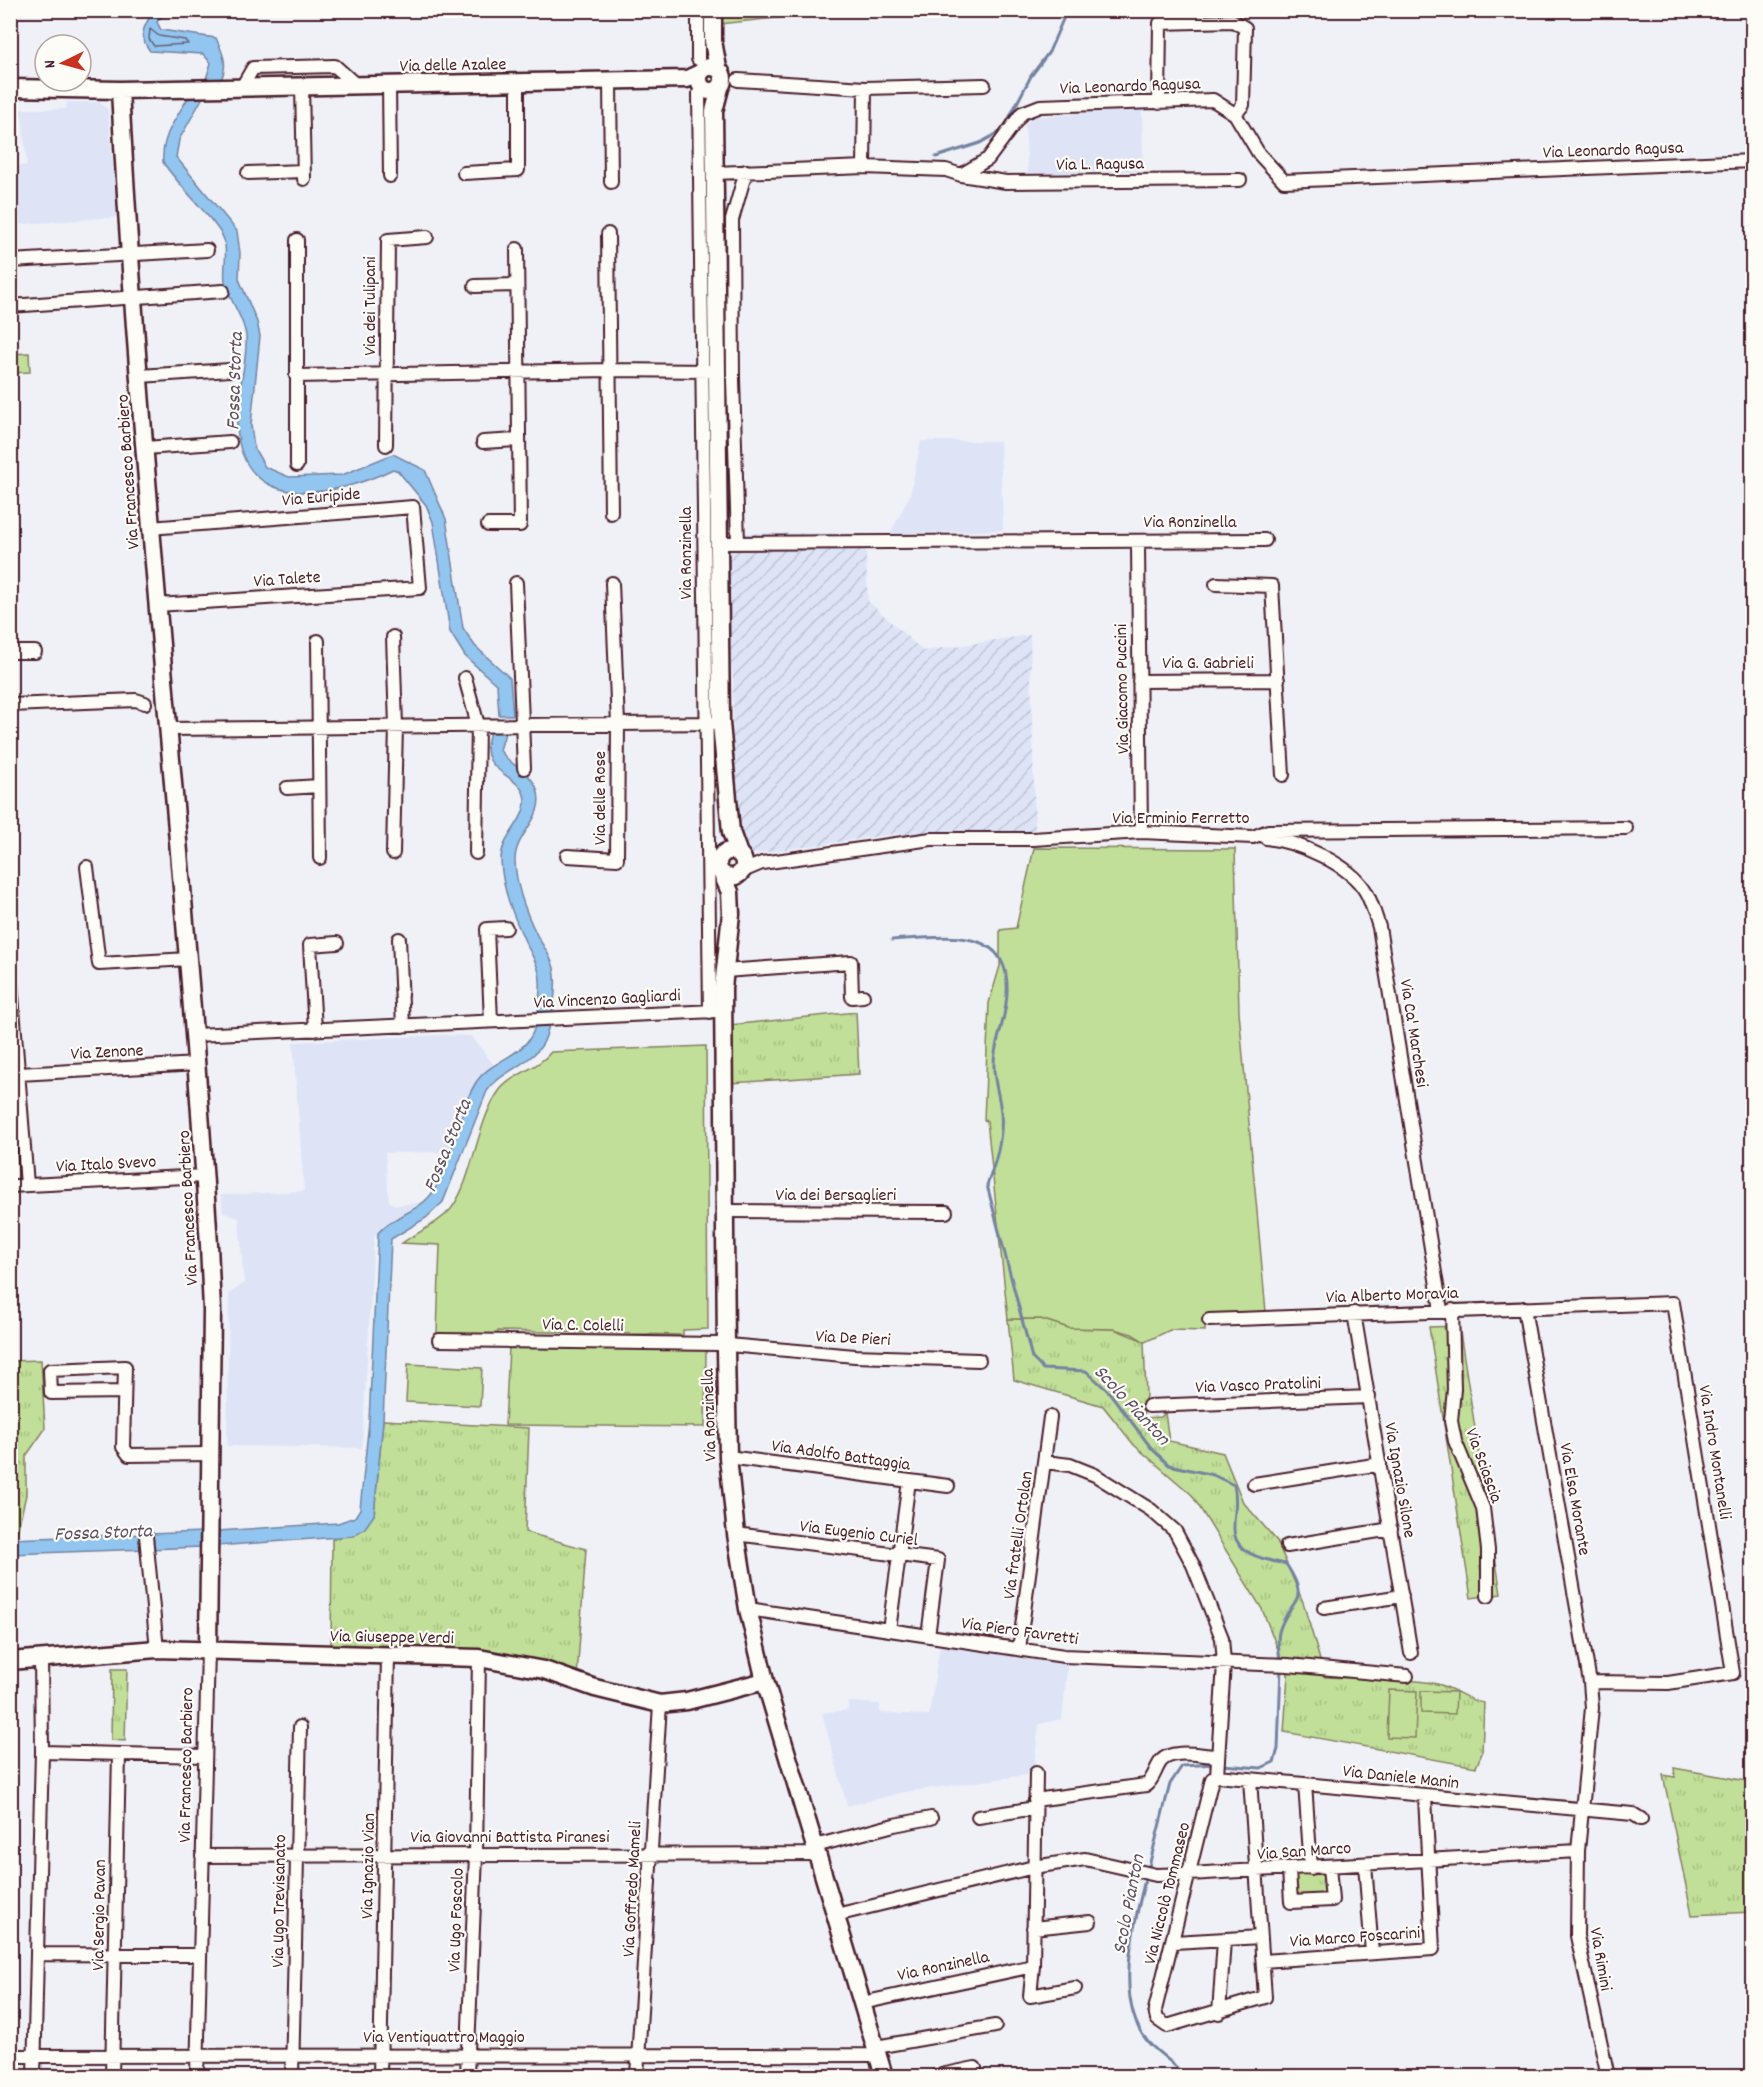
<svg xmlns="http://www.w3.org/2000/svg" width="1763" height="2087" viewBox="0 0 1763 2087" font-family="Dekko,sans-serif">
<defs>
<pattern id="industrial-furrows" width="10" height="10" patternUnits="userSpaceOnUse" patternTransform="scale(1.5)"><rect width="10" height="10" fill="#dee4f6"/><path d="M-1 1l2-2M0 10L10 0M9 11l2-2" fill="none" stroke="#c0c3d3"/></pattern>
<pattern id="grass-tufts" width="24" height="20" patternUnits="userSpaceOnUse" patternTransform="scale(1.5)"><rect width="24" height="20" fill="#c1df98"/><path d="M3 7l-1-3M5 7V3M7 7l1-3M15 17l-1-3M17 17v-4M19 17l1-3" fill="none" stroke="#a7bf83"/></pattern>
</defs>
<rect width="100%" height="100%" fill="#eff1f7"/>
<filter id="ink" filterUnits="userSpaceOnUse"><feTurbulence type="fractalNoise" baseFrequency=".0167" numOctaves="2"/><feDisplacementMap in="SourceGraphic" scale="12" xChannelSelector="R" yChannelSelector="G"/><feConvolveMatrix kernelMatrix="1 2 1 2 8 2 1 2 1" color-interpolation-filters="sRGB"/></filter>
<g filter="url(#ink)">
<path fill="#dee4f6" d="M67 102H100L108 110 117 217 11 225V167L27 165 22 116 11 117V109H66Z
M1142 109 1143 171 1028 174 1025 125 1032 117Z
M921 441H1000L1003 530 890 534 910 495Z
M444 1035 471 1036 494 1065 451 1152 385 1153 389 1201 395 1205 420 1203 381 1228 374 1238 362 1448 227 1446 229 1294 244 1283 239 1218 223 1212 221 1195 304 1191 293 1042Z
M940 1644 1068 1658 1062 1719 1039 1724 1033 1774 905 1792 847 1806 822 1713 848 1710 849 1702 880 1704V1713L929 1715Z"/>
<path fill="url(#industrial-furrows)" d="M733 533 865 534 868 601 923 651 1030 635 1035 834H895L747 855 733 847V676L729 648 728 535Z"/>
<path fill="url(#grass-tufts)" stroke="#867f62" stroke-width="1.5" d="M719 11H842L719 24Z
M856 1012 859 1074 731 1083 730 1025Z
M1008 1319H1041L1069 1328 1114 1329 1144 1341 1146 1396 1143 1405 1144 1418 1161 1417 1165 1413 1169 1441 1223 1453 1243 1502 1277 1541 1303 1602 1325 1677C1361 1679 1401 1677 1437 1684 1455 1688 1469 1702 1484 1703L1482 1753 1476 1767 1284 1732 1288 1675 1262 1609 1192 1495 1134 1445 1103 1406 1014 1380Z
M1459 1326 1501 1594 1471 1598 1429 1327Z
M41 1360 45 1429 26 1456V1495L16 1537H11V1361Z
M383 1420 529 1428 525 1532 586 1549 577 1677 331 1649 332 1538H340L374 1515Z
M112 1669H127L125 1741 111 1740Z
M1674 1768 1752 1782V1912L1692 1915 1663 1775 1675 1777Z
M1326 1871 1328 1897 1293 1899 1292 1873Z"/>
<path fill="#c1df98" stroke="#867f62" stroke-width="1.5" d="M29 353 30 372 11 373V354Z
M1034 848 1235 849 1239 1012 1266 1312 1205 1315V1331L1170 1330 1145 1342 1132 1334 1114 1329 1069 1328 1041 1319H1008L987 1121 984 1120 989 1003 1000 966V930L1016 928Z
M706 1046 708 1329 683 1330V1335L498 1331 497 1337 437 1334 440 1245 402 1243C418 1232 438 1224 451 1209 473 1180 476 1126 497 1094 509 1074 536 1071 551 1052Z
M509 1348 706 1350 705 1427 505 1425Z
M408 1364 482 1368 480 1406 406 1402Z
M1389 1690 1417 1691 1415 1738 1387 1737Z
M1421 1691 1456 1692 1455 1714 1421 1713Z"/>
<path fill="#92c5ef" stroke="#7583a1" stroke-width="1.5" d="M154 11H167L157 22 161 30 216 38C223 53 229 66 220 81L206 79 211 63 203 54 150 51C138 36 143 26 154 11Z
M203 97 179 140 176 157 237 231 240 253 239 279 257 322 260 336 251 425 254 448 265 467 289 477 342 475 393 454 425 470 446 519 463 628 475 646 510 678 513 715H499L497 685 465 656 450 632 433 522 426 505 398 471 393 469C336 497 242 516 237 426 235 396 248 366 246 336 244 316 228 300 225 281 223 267 228 254 224 240 221 226 174 181 163 162 161 137 176 118 188 98Z
M491 730H506L500 750C509 766 531 771 537 789 547 818 514 834 515 861 516 886 526 913 537 935 543 946 551 956 554 968 558 988 552 1016 546 1036 538 1063 502 1069 487 1091L443 1202 426 1218 391 1239 383 1421 374 1515 365 1528 353 1536 217 1546 218 1531 338 1523 355 1517 360 1509 369 1421 378 1233C391 1217 415 1213 429 1197 452 1170 456 1116 475 1084 488 1062 517 1058 530 1038 538 1026 539 1003 540 989 542 968 532 957 524 939 513 915 502 888 501 861 500 838 523 824 525 803 527 771 472 778 491 730Z
M203 1532 202 1547 11 1554 10 1539Z"/>
<g fill="none" stroke-linecap="round" stroke-linejoin="round">
<path stroke="#676179" stroke-width="1.5" d="M150 29 159 36 185 40 188 44 154 46 149 39Z"/>
<path stroke="#7583a1" stroke-width="3" d="M936 157 980 143 1003 130 1031 76 1049 52 1067 10
M892 940C954 936 1023 924 1004 1015 1001 1032 994 1046 994 1064 993 1077 998 1091 1000 1105 1005 1132 997 1160 987 1185L1032 1358 1043 1369 1086 1371 1109 1392 1152 1449 1169 1465 1213 1475 1234 1485C1238 1504 1234 1509 1234 1527 1233 1555 1266 1560 1286 1564 1313 1605 1288 1598 1279 1632 1277 1640 1279 1652 1280 1661
M1222 1765 1261 1768 1274 1762 1278 1749 1281 1667
M1148 1870 1170 1784 1182 1766 1215 1764
M1146 1876C1134 1923 1113 2001 1148 2042 1159 2054 1173 2062 1185 2076"/>
<defs>
<path id="street" d="M698 10V59
M738 80 865 88 984 85
M610 81 611 182
M389 84 390 176
M302 86 304 179
M242 87 253 68 335 66 356 85
M699 93 710 1012
M1159 103 1160 23 1233 21 1245 28 1243 105 1235 114
M864 167 865 88
M248 173 303 171
M464 173 518 170V83
M715 173 864 167 946 170 961 175 988 159 1022 113 1040 106 1213 100 1235 114 1259 154 1284 181 1752 161
M961 175 1006 182 1240 180
M608 234 611 513
M297 240V465
M10 261 207 250
M475 286 517 285
M10 306 223 291
M140 376 230 370
M296 376 610 370 711 371
M483 442 518 440
M386 445 388 240 427 237
M145 448 230 442
M488 525H520L517 249
M150 528 413 507 420 588 157 605
M738 542 733 380 732 220 746 171
M720 543 1265 540
M1138 546 1141 832
M516 583 524 768
M1216 584 1272 586 1283 775
M393 637 396 726 393 853
M318 641 320 858
M10 652H35
M465 678 478 725 476 853
M1139 681 1278 680
M10 705 136 700 145 703
M170 729 712 723
M287 788 319 786
M1266 838C1297 841 1350 864 1366 892 1372 903 1375 915 1379 927L1441 1310
M567 856 617 859 618 724 612 583
M87 867 99 964 189 959
M743 871 762 863 931 839H1033L1141 832 1253 837 1268 831 1626 828
M399 939 403 1026
M10 970 27 1185
M724 971 851 962 852 997 863 996
M491 1021 487 929 506 928
M315 1030 310 945 337 943
M195 1035 715 1011
M19 1074 198 1064
M10 1186 204 1176
M727 1211 946 1212
M1524 1308 1590 1682 1592 1708 1578 1851 1577 1936 1608 2076
M1452 1310 1454 1389 1451 1421 1455 1441 1483 1508 1488 1550V1596
M1354 1313 1411 1653
M1209 1320 1673 1303 1733 1673 1668 1683 1590 1682
M439 1340 717 1344 855 1356 979 1360
M124 1392 51 1393 50 1370 125 1367 123 1447 129 1455 210 1454
M1149 1406 1369 1397
M728 1457 948 1486
M1045 1462 1070 1465 1095 1475 1151 1510 1175 1531 1193 1565 1222 1638 1224 1663 1217 1776 1212 1779 1155 2010 1157 2019 1167 2026 1265 1997 1250 1779
M1254 1484 1380 1464
M736 1534 938 1560 928 1636
M146 1536 157 1649
M1287 1546 1391 1529
M1324 1608 1402 1596
M748 1609 1064 1656 1288 1665 1407 1676
M889 1630 909 1481
M1019 1649 1050 1417
M42 1752 204 1756
M1217 1776 1633 1814 1641 1819
M1305 1784 1311 1868
M1035 1800 1146 1785C1154 1779 1155 1769 1161 1761 1172 1748 1203 1756 1218 1756
M978 1817 1035 1808
M815 1846 894 1825 931 1818
M202 1856 817 1854
M1365 1864 1372 1953
M1289 1870 1291 1902 1332 1900 1329 1867
M836 1915 1034 1867 1085 1859 1156 1875 1189 1874 1578 1851
M1033 1928 1090 1922
M1174 1942 1261 1937
M38 1954 199 1955
M1263 1961 1433 1949 1425 1797
M1033 1966 1030 1996 1075 1988
M862 2003 1033 1966 1036 1773
M1219 2013 1224 1940
M876 2047 995 2026
M10 2056 878 2055
M34 2076 42 1752 41 1657
M112 2076 119 1754
M197 2076 208 1650
M292 2076 300 1727
M380 2076 388 1656
M467 2076 476 1854 479 1658
M637 2076 660 1704
M936 2076 975 2068"/>
<path id="secondary" d="M713 10V41L718 68
M699 79a12 12 0 1 1 24 0a12 12 0 1 1-24 0Z
M10 88 120 90C140 476 185 860 209 1245L212 1310 208 1650
M720 88 714 111 721 723 731 832 739 854
M120 90 687 79 700 73
M718 864a13 13 0 1 1 26 0a13 13 0 1 1-26 0Z
M722 874 730 892 731 914 723 988 726 1350 728 1457 736 1534 748 1609 765 1681 884 2076
M10 1661 157 1649 479 1658 544 1670 595 1688 660 1704 687 1701 765 1681"/>
</defs>
<use href="#street" stroke="#4a1f2b" stroke-width="16"/>
<use href="#secondary" stroke="#4a1f2b" stroke-width="21"/>
<use href="#street" stroke="#fdfcf7" stroke-width="12"/>
<use href="#secondary" stroke="#fdfcf7" stroke-width="16"/>
</g>
</g>
<g text-anchor="middle" stroke-width="4.5" stroke-linejoin="round" paint-order="stroke">
<g font-size="18" fill="#4a1f2b" stroke="#fdfcf7">
<text transform="translate(453 64) rotate(-1)" y="6">Via delle Azalee</text>
<text transform="translate(1130 85) rotate(-2)" y="6">Via Leonardo Ragusa</text>
<text transform="translate(1613 149) rotate(-2)" y="6">Via Leonardo Ragusa</text>
<text transform="translate(1100 163) rotate(-1)" y="6">Via L. Ragusa</text>
<text transform="translate(369 306) rotate(-90)" y="6">Via dei Tulipani</text>
<text transform="translate(127 472) rotate(-94)" y="6">Via Francesco Barbiero</text>
<text transform="translate(321 496) rotate(-5)" y="6">Via Euripide</text>
<text x="1190" y="527">Via Ronzinella</text>
<text transform="translate(685 553) rotate(-90)" y="6">Via Ronzinella</text>
<text transform="translate(287 578) rotate(-4)" y="6">Via Talete</text>
<text x="1208" y="668">Via G. Gabrieli</text>
<text transform="translate(1121 689) rotate(-91)" y="6">Via Giacomo Puccini</text>
<text transform="translate(599 798) rotate(-90)" y="6">Via delle Rose</text>
<text x="1181" y="823">Via Erminio Ferretto</text>
<text transform="translate(607 998) rotate(-3)" y="6">Via Vincenzo Gagliardi</text>
<text transform="translate(1415 1033) rotate(81)" y="6">Via Ca' Marchesi</text>
<text transform="translate(107 1051) rotate(-3)" y="6">Via Zenone</text>
<text transform="translate(106 1163) rotate(-3)" y="6">Via Italo Svevo</text>
<text x="836" y="1200">Via dei Bersaglieri</text>
<text transform="translate(187 1208) rotate(-93)" y="6">Via Francesco Barbiero</text>
<text transform="translate(1392 1294) rotate(-2)" y="6">Via Alberto Moravia</text>
<text transform="translate(583 1324) rotate(1)" y="6">Via C. Colelli</text>
<text transform="translate(853 1337) rotate(3)" y="6">Via De Pieri</text>
<text transform="translate(1258 1384) rotate(-2)" y="6">Via Vasco Pratolini</text>
<text transform="translate(708 1415) rotate(-92)" y="6">Via Ronzinella</text>
<text transform="translate(1716 1452) rotate(81)" y="6">Via Indro Montanelli</text>
<text transform="translate(841 1454) rotate(8)" y="6">Via Adolfo Battaggia</text>
<text transform="translate(1485 1465) rotate(70)" y="6">Via Sciascia</text>
<text transform="translate(1401 1480) rotate(80)" y="6">Via Ignazio Silone</text>
<text transform="translate(1576 1499) rotate(80)" y="6">Via Elsa Morante</text>
<text transform="translate(859 1532) rotate(7)" y="6">Via Eugenio Curiel</text>
<text transform="translate(1017 1535) rotate(-82)" y="6">Via fratelli Ortolan</text>
<text transform="translate(1020 1630) rotate(8)" y="6">Via Piero Favretti</text>
<text transform="translate(392 1636) rotate(1)" y="6">Via Giuseppe Verdi</text>
<text transform="translate(185 1765) rotate(-89)" y="6">Via Francesco Barbiero</text>
<text transform="translate(1401 1776) rotate(6)" y="6">Via Daniele Manin</text>
<text x="510" y="1842">Via Giovanni Battista Piranesi</text>
<text transform="translate(1304 1850) rotate(-4)" y="6">Via San Marco</text>
<text transform="translate(367 1866) rotate(-89)" y="6">Via Ignazio Vian</text>
<text transform="translate(631 1889) rotate(-87)" y="6">Via Goffredo Mameli</text>
<text transform="translate(1166 1893) rotate(-76)" y="6">Via Niccolò Tommaseo</text>
<text transform="translate(278 1901) rotate(-89)" y="6">Via Ugo Trevisanato</text>
<text transform="translate(98 1915) rotate(-89)" y="6">Via Sergio Pavan</text>
<text transform="translate(455 1920) rotate(-88)" y="6">Via Ugo Foscolo</text>
<text transform="translate(1355 1936) rotate(-4)" y="6">Via Marco Foscarini</text>
<text transform="translate(1602 1959) rotate(80)" y="6">Via Rimini</text>
<text transform="translate(943 1965) rotate(-12)" y="6">Via Ronzinella</text>
<text x="444" y="2042">Via Ventiquattro Maggio</text>
</g>
<g font-size="20" font-style="italic" fill="#605166" stroke="#fdfcf7">
<text transform="translate(233 381) rotate(-88)" y="7">Fossa Storta</text>
<text transform="translate(446 1145) rotate(-68)" y="7">Fossa Storta</text>
<text transform="translate(1133 1404) rotate(47)" y="7">Scolo Pianton</text>
<text transform="translate(103 1531) rotate(-2)" y="7">Fossa Storta</text>
<text transform="translate(1127 1904) rotate(-79)" y="7">Scolo Pianton</text>
</g>
</g>
<rect width="1763" height="2087" fill="none" stroke="#fdfcf7" stroke-width="36"/>
<rect x="18" y="18" width="1727" height="2051" fill="none" stroke="#4a1f2b" stroke-width="2" filter="url(#ink)"/>
<g transform="translate(63 63) rotate(265)"><circle r="28" fill="#fdfcf7" stroke="#b5a4a5" stroke-width="1.5"/>
<path d="M0-4.5L10 22L0 15L-10 22Z" fill="#c8321e"/>
<text y="-9" font-size="16" font-weight="bold" text-anchor="middle" fill="#4a1f2b">N</text>
</g>
</svg>
